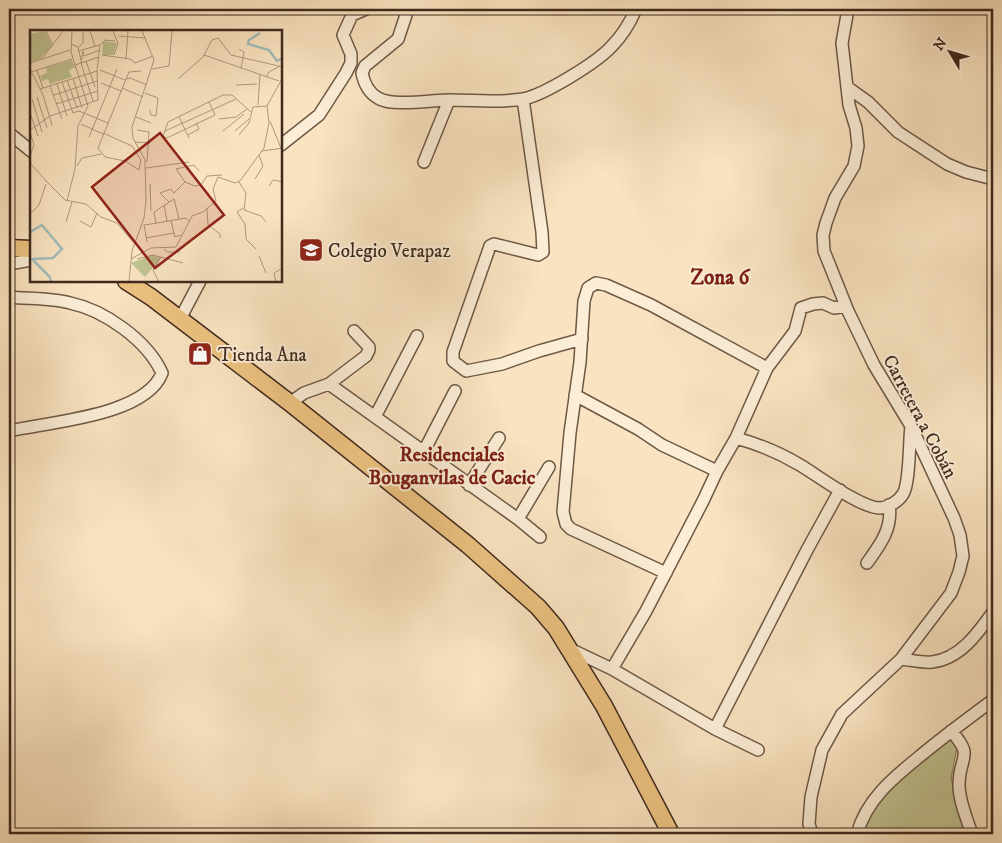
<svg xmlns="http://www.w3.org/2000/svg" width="1002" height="843" viewBox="0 0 1002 843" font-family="'IM FELL DW Pica',serif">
<rect width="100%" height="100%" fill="#f9e3c0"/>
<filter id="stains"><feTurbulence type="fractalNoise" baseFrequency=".004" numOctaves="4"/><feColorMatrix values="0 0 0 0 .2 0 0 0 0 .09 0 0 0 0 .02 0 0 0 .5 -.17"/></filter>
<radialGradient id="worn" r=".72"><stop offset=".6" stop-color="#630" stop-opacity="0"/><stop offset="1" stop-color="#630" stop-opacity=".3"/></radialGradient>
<path fill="#c0c390" stroke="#807657" d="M952 735 958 741 951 779 969 834H861L876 804 890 785Z"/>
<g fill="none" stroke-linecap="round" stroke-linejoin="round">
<defs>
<path id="minor" d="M408 9 398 39 365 66 362 73C364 83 369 93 378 98 392 107 433 100 450 100 474 100 499 103 523 99 544 95 596 63 611 47 622 36 630 23 636 9
M847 87 868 102 898 132 947 164 966 172 993 179
M523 99 542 232 543 252 538 255 494 244 490 246 453 352V361L466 371 502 364 539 351 582 339
M9 133 31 151
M281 145 319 115 346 73 351 63V54L343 35 352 15 366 9
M424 162 449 100
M9 264 31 260
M9 297C29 299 51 298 70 303 104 310 147 340 162 373 146 416 48 422 9 431
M180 319 200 281
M329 384 518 519 540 537
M575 395 638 429 662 445 717 471
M290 403 304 393 329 384 366 356 369 350V347L354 331
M375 417 417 336
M736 438C758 444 780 453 800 465 817 475 862 509 881 508 889 507 899 501 903 494 910 483 909 441 911 426
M423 453 455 391
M469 485 499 438
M518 519 549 467
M867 563C880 545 893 528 889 505
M666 573 571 529 566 524 563 512 570 433 580 362 584 301 588 288 596 283 606 285 651 305 767 368
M570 649 612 669 715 729 758 750
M901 659C911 660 922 663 932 662 960 659 978 633 993 612
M612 669 646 611 703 501 717 471 736 438 767 368 795 331 801 308 813 304 823 303 834 308 846 306
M715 729 807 550 840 490
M951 731C975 757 959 756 959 785 959 801 967 819 972 834
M812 834 809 824 811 797 822 750 842 714 901 659 951 593 959 572 963 556 960 535 954 518 911 426 874 365 848 311 824 251 823 235 826 223 835 198 854 166 858 146 856 128 849 105 842 43 848 9
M857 834C867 797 897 775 925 752 947 734 970 717 993 700"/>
<path id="highway" d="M9 248 31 249
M126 281 151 297 290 403 468 545 538 607 556 628 604 706 671 834"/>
</defs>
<use href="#minor" stroke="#6e5846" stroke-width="14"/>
<use href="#highway" stroke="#3f291e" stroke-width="19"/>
<use href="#minor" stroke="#fbedd6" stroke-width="11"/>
<use href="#highway" stroke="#ecc280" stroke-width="16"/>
</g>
<defs>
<symbol id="university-square" viewBox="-11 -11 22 22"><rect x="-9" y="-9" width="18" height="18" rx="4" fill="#8f2418" stroke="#fbedd6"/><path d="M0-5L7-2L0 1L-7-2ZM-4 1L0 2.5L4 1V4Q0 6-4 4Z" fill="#fff"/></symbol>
<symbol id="shop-square" viewBox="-11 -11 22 22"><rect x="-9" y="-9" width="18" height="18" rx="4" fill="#8f2418" stroke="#fbedd6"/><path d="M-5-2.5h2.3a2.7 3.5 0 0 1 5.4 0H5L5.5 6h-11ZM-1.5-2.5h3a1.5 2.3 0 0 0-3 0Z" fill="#fff"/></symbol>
</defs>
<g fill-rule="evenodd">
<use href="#university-square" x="297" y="236" width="28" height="28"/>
<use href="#shop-square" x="186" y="340" width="28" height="28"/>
</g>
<g text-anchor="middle" stroke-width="4" stroke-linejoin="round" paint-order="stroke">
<g font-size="19" fill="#3f291e" stroke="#fbedd6" text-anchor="start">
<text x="328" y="257">Colegio Verapaz</text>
<text x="218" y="361">Tienda Ana</text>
</g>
<g font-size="19" fill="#3f291e" stroke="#fbedd6">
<text transform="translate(921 416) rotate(62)" y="7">Carretera a Cobán</text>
</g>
<g font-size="20" font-weight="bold" fill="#7a1f14" stroke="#fbedd6">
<text x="452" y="461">Residenciales<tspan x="452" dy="23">Bouganvilas de Cacic</tspan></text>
</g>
<g font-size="21" font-weight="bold" fill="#7a1f14" stroke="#fbedd6">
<text x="720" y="284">Zona 6</text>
</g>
</g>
<g transform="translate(30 30)">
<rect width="252" height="252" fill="#f9e3c0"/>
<path d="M15 1 22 16 10 29 0 33V4ZM73 11 87 13 83 25H72ZM42 30 45 37 39 40 42 47 20 54 18 49 12 51 10 46 17 43 16 38ZM123 225 131 228 115 247 101 233Z" fill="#c0c390"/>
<path fill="none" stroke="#a1bcbb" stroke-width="2.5" d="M230 3 219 10 218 14 239 20 247 31 253 28M0 202 12 195 32 219 23 228 2 229 20 247 21 252"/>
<path fill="none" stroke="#af997f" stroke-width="1" d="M16 1 23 16M60 1 65 16M83 1 88 13 84 25M89 6 115 8M41 14 48 17 51 30M70 15 75 10 85 11M49 17 53 13V1M209 19 214 22 211 39M53 21 51 33 63 71M53 21 54 26 70 20M72 25 100 29 105 33 123 26M174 25 249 51M96 29 98 1M11 30 33 1M56 31 65 57M0 33 40 20M45 35 69 27M0 39 13 65 22 95M122 39 139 36 142 1M7 40 13 58M70 40 95 50M1 42 42 29M236 47 239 42 250 36M43 48 52 78M96 49 100 48 117 55M148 49 173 27 182 10 188 8 201 25 253 37M37 50 47 78M32 52 43 83 49 81 78 93M71 53 91 61M27 54 37 86M206 55 227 54M20 56 32 89M92 58 113 67M10 59 67 41M115 63 128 68 126 86 121 85 120 80M24 65 67 51M7 67 17 98M2 69 12 102M179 72 185 85 137 108 133 106 138 92 193 65H202L221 82M26 74 68 61M228 75 230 45M0 83 8 106M106 87 121 93M149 87 159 108M189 89 206 87 217 79M240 91 251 118M51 94 73 104M0 100 20 86 68 70 67 41 70 15 48 21M107 100 119 102 117 132M135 101 206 69M193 101 214 84M205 101 219 89M0 102 4 115 0 126M73 103 102 116M158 105 169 99 166 93M209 105 219 93 223 77 237 76M59 107 87 39M105 112 120 113M102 116 111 130 109 140 95 131 75 127 68 118 99 42 111 41M232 121 253 118M0 133 19 154M47 136 52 128 71 124M116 138 159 132M169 141 164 135 146 139 155 152 165 156 171 155 177 146 192 145M225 149 233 136 229 125M16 151 35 170 56 174 71 187 87 193 104 213M209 152 216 163 214 180 231 186 236 192M120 154 121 181M239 156 243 150 253 152M37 171 45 139 48 96 58 76 41 22 42 1M139 172 130 163 141 159 144 163 155 152M134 175 137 191M177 178 178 195 190 204V208M213 178 207 182 215 194 216 209 226 219M0 184 9 175 16 154M50 191 61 197 67 183M141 191 145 207 151 205M36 192 42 172M114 194 117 212M126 194 124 182 144 169 149 189M115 195 156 188 159 191M116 208 144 203M134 219 138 222H150M229 226 236 243M101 229 121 218 146 217 162 186 173 182 186 171 183 159 188 147 205 153 210 151 234 118 239 93 237 76 253 47M107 229 123 225 153 233M99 252 102 221 114 188 116 171 115 130 103 108 102 97 124 30 112 1M129 252 123 240 131 227M246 252 244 243 253 238"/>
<path fill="#8f2418" fill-opacity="0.15" stroke="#8f2418" stroke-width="2.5" d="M130 103 194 185 125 238 62 157Z"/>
<rect width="252" height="252" fill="none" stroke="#3f291e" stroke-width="2.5"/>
</g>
<rect width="1002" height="843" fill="none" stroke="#f9e3c0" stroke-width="30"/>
<rect x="10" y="10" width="982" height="823" fill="none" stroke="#3f291e" stroke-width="2.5"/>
<rect x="15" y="15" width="972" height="813" fill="none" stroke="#3f291e"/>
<g transform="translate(950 52) rotate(308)" stroke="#fbedd6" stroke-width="4" paint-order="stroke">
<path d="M0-4L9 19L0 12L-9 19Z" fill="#3f291e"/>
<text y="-8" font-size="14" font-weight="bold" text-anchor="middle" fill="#3f291e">N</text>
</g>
<rect width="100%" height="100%" filter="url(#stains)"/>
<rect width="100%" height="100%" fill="url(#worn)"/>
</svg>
